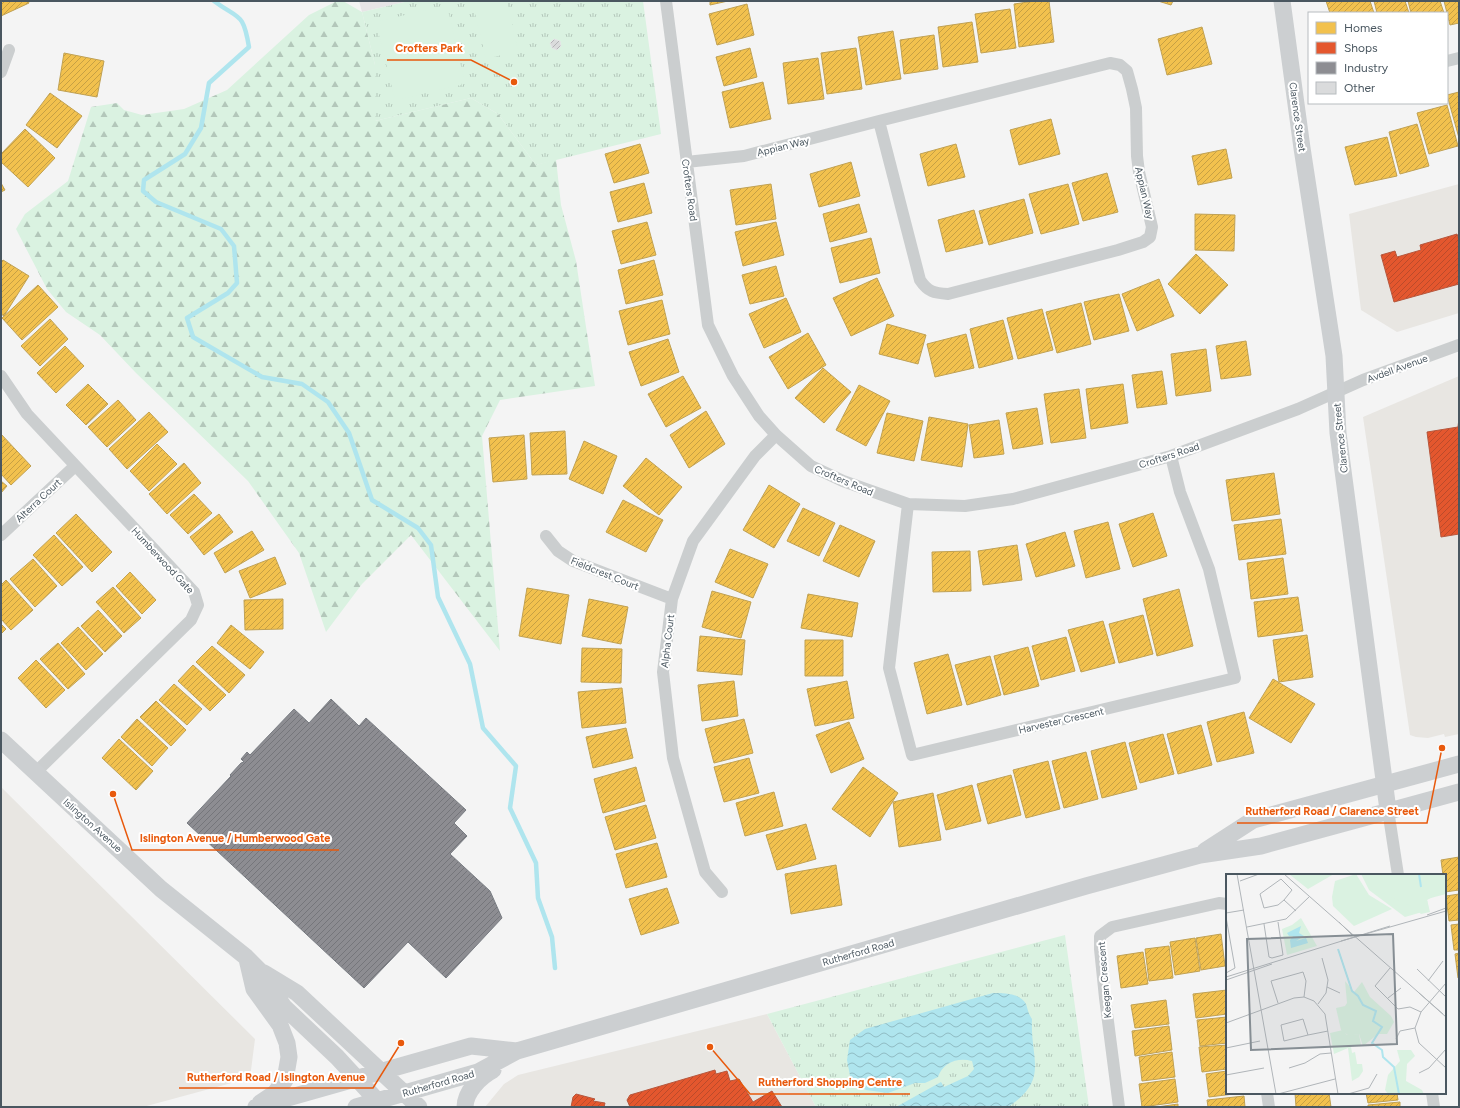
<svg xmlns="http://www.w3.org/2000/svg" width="1460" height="1108" viewBox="0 0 1460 1108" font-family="Figtree,sans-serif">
<defs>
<pattern id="grass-tufts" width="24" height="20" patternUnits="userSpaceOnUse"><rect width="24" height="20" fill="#daf2e1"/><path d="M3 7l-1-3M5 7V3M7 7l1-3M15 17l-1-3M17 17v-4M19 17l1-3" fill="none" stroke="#b3c7ba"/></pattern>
<pattern id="forest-firs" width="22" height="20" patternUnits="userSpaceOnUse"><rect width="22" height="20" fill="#daf2e1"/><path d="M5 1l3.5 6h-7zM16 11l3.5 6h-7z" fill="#b3c7ba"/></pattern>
<pattern id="water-waves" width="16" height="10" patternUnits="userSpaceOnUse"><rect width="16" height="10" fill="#afe5ee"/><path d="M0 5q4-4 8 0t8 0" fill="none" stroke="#90bcc4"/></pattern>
<pattern id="homes-hatch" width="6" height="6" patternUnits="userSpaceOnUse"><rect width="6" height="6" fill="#f2c14e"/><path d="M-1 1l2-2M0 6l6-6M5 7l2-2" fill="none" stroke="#c6a044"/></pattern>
<pattern id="shops-hatch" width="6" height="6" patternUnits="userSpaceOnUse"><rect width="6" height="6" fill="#e4572e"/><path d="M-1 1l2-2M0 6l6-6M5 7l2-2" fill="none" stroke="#bb4b2b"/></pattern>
<pattern id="industry-hatch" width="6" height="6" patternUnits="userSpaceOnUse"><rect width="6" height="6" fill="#8d8d92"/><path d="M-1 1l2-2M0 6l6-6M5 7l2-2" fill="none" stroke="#75767b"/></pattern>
<pattern id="building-hatch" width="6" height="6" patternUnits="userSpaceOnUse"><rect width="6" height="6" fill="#dadbdc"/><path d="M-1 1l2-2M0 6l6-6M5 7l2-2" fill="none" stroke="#b3b4b6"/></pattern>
</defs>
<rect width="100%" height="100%" fill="#f4f4f4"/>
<path fill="#e8e6e2" d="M1459 184V313L1397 332 1361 310 1349 214Z
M1459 376V734L1445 737 1444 734 1428 738 1416 737 1410 735 1363 417Z
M1 787 255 1039 250 1078 143 1107H1Z
M767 1014 816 1107H485L504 1084 518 1075Z"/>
<path fill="#e6e5e6" d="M359 1H409L362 12Z"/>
<path fill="url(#grass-tufts)" d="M409 1H643L661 134 536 165 498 114 471 98 375 121V65L362 12Z
M1065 935 1089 1107H816L767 1014Z"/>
<path fill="url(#forest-firs)" d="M337 1H343L362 12 375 65V121L471 98 498 114 536 165 556 159 561 205 576 261 595 386 500 400 482 436 500 651 411 535 362 584 326 632 299 553 248 481 136 373 100 335 66 312 47 289 16 229 25 214 68 181 91 107 117 103 124 110 142 115 184 109 227 90 309 15Z"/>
<path fill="#daf2e1" d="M472 1H507L518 51 486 59Z
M442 6 448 10 464 79 461 85 400 99 394 96 377 27 380 21Z"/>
<path fill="url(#water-waves)" d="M993 993C1004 993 1020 993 1026 1004 1028 1010 1028 1013 1032 1019 1030 1060 1050 1079 1008 1107H896L941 1082 944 1087 968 1076 974 1069 972 1061C958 1057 943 1062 938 1077L925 1083H915L888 1093 866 1090 851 1081 847 1060 850 1040 865 1029Z"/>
<path fill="url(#homes-hatch)" stroke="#c0a153" d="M1 1H28L29 3 1 16Z
M710 1H728L710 5Z
M1035 1H1049L1054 42 1019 47 1014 4Z
M1158 1H1173L1171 5Z
M1326 1H1370L1374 13H1330Z
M1374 1H1405L1409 13H1377Z
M1408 1H1440L1444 13H1411Z
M1444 1H1459V23L1450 25Z
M747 4 754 35 717 45 709 14Z
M1010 9 1016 48 981 53 975 14Z
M972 22 978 62 943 67 938 27Z
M1202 27 1212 64 1167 75 1158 39Z
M893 31 901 79 866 85 858 37Z
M934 35 938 69 904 74 900 40Z
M750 48 757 77 724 86 716 57Z
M856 48 862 89 827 94 821 53Z
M64 53 104 61 97 97 58 90Z
M818 58 824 99 788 104 783 63Z
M763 82 771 119 730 128 722 92Z
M1459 92V138L1447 95Z
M50 93 82 116 57 148 26 125Z
M1447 105 1458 146 1429 154 1417 113Z
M1051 119 1060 154 1019 165 1010 130Z
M1417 124 1429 166 1400 174 1389 132Z
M25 129 55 158 28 187 1 162V154Z
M1387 137 1397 176 1355 185 1345 147Z
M640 144 649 173 614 183 605 154Z
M956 144 965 177 928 186 920 154Z
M1226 149 1232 178 1198 185 1192 156Z
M851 162 860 196 819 207 810 174Z
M1107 173 1118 212 1083 221 1072 183Z
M1 183 5 190 1 192Z
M644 183 652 213 618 222 610 192Z
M771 184 776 219 736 225 730 190Z
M1068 184 1079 224 1041 234 1029 194Z
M1024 199 1033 233 989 245 979 211Z
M859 204 867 232 830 242 823 214Z
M974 210 983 243 946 252 938 220Z
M1195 214 1235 215 1234 251 1195 250Z
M647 222 656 255 621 264 612 231Z
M776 222 784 255 743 266 735 232Z
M871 238 880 273 840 283 831 248Z
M1196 254 1228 285 1200 314 1168 284Z
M3 260 29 276 4 316 1 314V262Z
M654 260 663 295 626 304 618 270Z
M776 266 784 296 750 304 742 275Z
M877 278 894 316 851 336 833 298Z
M1159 279 1174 316 1137 331 1122 294Z
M38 285 58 307 22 340 2 318Z
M1119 294 1129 331 1094 340 1084 302Z
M786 298 801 332 764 348 749 314Z
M662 300 670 334 628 345 619 311Z
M1081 303 1091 344 1057 353 1046 312Z
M1042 309 1053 350 1018 359 1007 318Z
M50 319 68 339 40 366 21 346Z
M1003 320 1013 359 979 368 970 329Z
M887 324 926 335 918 364 879 354Z
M808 333 826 365 788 389 769 357Z
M966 334 974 368 935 377 927 344Z
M668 339 679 372 641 386 629 352Z
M1246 341 1251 375 1221 379 1216 346Z
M65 346 84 366 56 393 37 373Z
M1206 349 1211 391 1176 396 1171 354Z
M823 368 851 392 824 423 795 398Z
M1162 371 1167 404 1137 408 1132 375Z
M683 376 701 408 666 427 648 394Z
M88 384 108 404 86 425 66 405Z
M1123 384 1128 423 1091 429 1086 389Z
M859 385 890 401 866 446 836 430Z
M1079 389 1086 438 1051 443 1044 394Z
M118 400 136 420 107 447 88 427Z
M1037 408 1043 444 1013 449 1006 413Z
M706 411 725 444 689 468 670 435Z
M149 412 168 432 127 469 109 449Z
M887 413 923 421 914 461 877 453Z
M929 417 968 424 962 467 921 460Z
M999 420 1004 454 974 458 969 425Z
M565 431 567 474 532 475 530 433Z
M1 434 31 466 11 485 1 474Z
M524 435 527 479 493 482 489 438Z
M584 441 617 456 603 494 569 479Z
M157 444 177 464 149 491 130 471Z
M646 458 682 487 659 515 623 486Z
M184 463 201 483 167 514 149 494Z
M1274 473 1280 514 1232 521 1226 480Z
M1 481 7 486 1 493Z
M769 485 800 504 774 548 743 530Z
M194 494 212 513 188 534 170 515Z
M623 500 663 520 646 552 606 532Z
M803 508 835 523 819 556 787 541Z
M1153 513 1167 556 1133 567 1119 524Z
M76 514 112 552 92 572 56 533Z
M219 514 233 532 204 555 190 537Z
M1281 519 1286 554 1239 560 1234 525Z
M1108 522 1120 569 1086 578 1074 531Z
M840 525 875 541 859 577 823 561Z
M252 531 264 550 225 573 214 553Z
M1065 532 1075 566 1036 577 1026 544Z
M54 535 83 567 62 586 33 555Z
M1017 545 1022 580 983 585 978 551Z
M730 549 768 564 753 598 715 582Z
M970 551 971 591 933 592 932 552Z
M275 557 286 584 250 598 239 571Z
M1283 558 1288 594 1251 599 1247 563Z
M33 559 57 586 35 607 10 579Z
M130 572 156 600 142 614 116 586Z
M6 580 33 610 11 630 1 619V585Z
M113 587 141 618 124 633 96 602Z
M527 588 569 595 561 644 519 636Z
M1179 589 1193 646 1157 656 1143 599Z
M712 591 751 602 741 638 702 627Z
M808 594 858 603 852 637 801 628Z
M1298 597 1303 631 1258 637 1254 602Z
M283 599V629L245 630 244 600Z
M589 599 628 607 621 644 582 636Z
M98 610 122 636 105 652 81 626Z
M1143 615 1153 654 1119 663 1109 624Z
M1103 621 1115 663 1081 672 1068 630Z
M1 624 6 629 1 634Z
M231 625 264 652 250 669 217 643Z
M78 627 103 654 86 670 61 643Z
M1307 635 1313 677 1279 682 1273 640Z
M700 636 745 640 742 675 697 671Z
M1066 637 1075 671 1041 680 1032 646Z
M805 640H843V676H805Z
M58 643 85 674 68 689 40 659Z
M212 646 245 675 229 693 196 662Z
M1028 647 1039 686 1004 695 994 656Z
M582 648 622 649 621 683 581 682Z
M948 654 962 705 927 714 914 663Z
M990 656 1001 695 967 705 955 665Z
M36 660 65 690 46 708 18 678Z
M193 665 226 695 210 711 178 681Z
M1273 679 1315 704 1291 743 1249 718Z
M734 681 738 716 702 721 698 685Z
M847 681 854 718 815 726 807 689Z
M174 684 202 709 187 725 159 700Z
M622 688 626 723 582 728 578 692Z
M156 701 186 730 171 746 140 717Z
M1244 712 1254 753 1217 762 1207 722Z
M137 719 168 748 152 766 121 737Z
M744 719 753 753 714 763 705 729Z
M849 722 864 759 831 773 816 735Z
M1201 725 1212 765 1178 774 1167 734Z
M626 728 633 758 593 768 586 737Z
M1163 734 1174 774 1140 783 1129 743Z
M119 739 153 771 136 790 102 758Z
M1125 742 1137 789 1102 798 1091 751Z
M1086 752 1098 799 1064 808 1052 761Z
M749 758 759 793 724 802 714 767Z
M1048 761 1060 809 1026 818 1013 770Z
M636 767 645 801 603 813 594 779Z
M863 767 898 793 870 837 832 809Z
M1011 775 1021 815 988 824 977 784Z
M972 785 981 821 946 830 937 795Z
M774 792 783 826 745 836 736 803Z
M933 793 941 840 899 847 893 802Z
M646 805 656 838 615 850 605 817Z
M806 824 816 859 777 870 766 835Z
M657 843 667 877 626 888 616 854Z
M1459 857V890L1445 892V875H1443L1441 860Z
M836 865 842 905 791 914 785 874Z
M667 888 679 923 641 935 629 899Z
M1459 894V920L1449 921 1446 896Z
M1459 924V950H1454L1451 925Z
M1221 934 1225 966 1201 970 1196 938Z
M1195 938 1200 971 1175 975 1170 942Z
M1169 946 1173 978 1149 981 1145 949Z
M1143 952 1148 984 1121 988 1117 956Z
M1459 953V978H1458L1455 954Z
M1227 990V1014L1196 1018 1193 994Z
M1166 1000 1169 1024 1135 1028 1131 1005Z
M1227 1017V1043L1200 1046 1197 1020Z
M1169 1026 1172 1050 1135 1056 1132 1031Z
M1227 1045V1069L1202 1072 1199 1047Z
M1172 1052 1175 1077 1142 1081 1139 1057Z
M1227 1071V1093H1242L1209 1097 1206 1074Z
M1175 1079 1178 1102 1142 1107 1139 1084Z
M1295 1093H1329L1331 1107H1296Z
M1366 1093H1397L1398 1100 1368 1103Z
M1244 1096 1245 1107H1208L1207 1100Z
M1400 1102V1107H1368V1105Z
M1178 1104V1107H1157Z"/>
<path fill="url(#shops-hatch)" stroke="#b6573d" d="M1457 234 1459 240V284L1394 302 1381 255 1395 251 1397 257 1421 250 1420 245Z
M1459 418V534L1441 537 1427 432 1458 427Z
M715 1070 716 1074 727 1071 730 1081 739 1079 753 1102 772 1091 782 1107H630L627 1100 630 1095Z
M576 1094 595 1099 593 1101 605 1103 604 1107H571L573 1097Z"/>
<path fill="url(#industry-hatch)" stroke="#797d83" d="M331 699 359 726 366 718 466 810 454 823 467 836 450 854 490 891 502 918 446 978 408 942 364 988 187 823 231 776 230 775 241 763 244 762 241 759 247 752 250 755 294 709 309 723Z"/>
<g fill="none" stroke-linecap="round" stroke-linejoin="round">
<path stroke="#afe5ee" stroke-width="4.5" d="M214 1C239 20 243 11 249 47L209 83 201 128 185 154 144 180 143 191 156 202 221 229 234 246 237 283 228 293 187 318 193 337 262 377 302 384 328 402 349 433 372 500 418 528 431 545 438 597 470 664 483 728 516 766 510 808 536 863 538 898 552 937 555 968"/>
</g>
<path fill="url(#building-hatch)" stroke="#e5e6e7" d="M554 39 560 41 561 46 557 50 552 48 550 43Z"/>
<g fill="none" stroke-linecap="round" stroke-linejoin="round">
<path stroke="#cbcecf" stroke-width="12" d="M666 1 708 325 733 376 759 416 776 435 811 466 843 481 908 504 965 506 1013 499 1171 456 1298 409 1363 380 1459 345
M1447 61 1459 58
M1110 63 1120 65 1127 71 1132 89 1136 108 1137 156 1139 172 1152 227 1150 237 1143 242 1118 250 948 294C934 293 928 292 920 280L879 121Z
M1 72 9 50
M686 162 744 156 879 121
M1 376 27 414 194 592 198 605 191 620 35 773
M908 504 889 668 912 755 1235 678 1209 569 1180 492 1171 456
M1 535 75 466
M546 536 558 551 573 561 672 599
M1388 810 1398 875
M722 892 705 872 673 758 663 672 672 599 693 541 755 456 776 435
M1267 1093 1269 1107
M1432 1093 1434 1107
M1119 1107 1105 998 1100 949V936L1112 927 1219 903 1227 904"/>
<path stroke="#cccfd1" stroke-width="17" d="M1282 1 1302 148 1334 356 1338 433 1388 810
M1 740 161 889 246 957 259 970 284 1007 337 1057 383 1107
M1205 851 1253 820 1459 764
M247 959 254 989 280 1025 287 1043 289 1057 285 1080 275 1093 260 1103
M264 973 297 993 419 1107
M256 1107 471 1046 517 1051
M356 1107 478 1072 517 1051 1086 886 1200 855 1261 846 1459 792
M465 1107C465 1092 480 1077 493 1070"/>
</g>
<g text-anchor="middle" stroke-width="4" stroke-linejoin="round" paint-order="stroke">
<g font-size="10" fill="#4a5760" stroke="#fff">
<text transform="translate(1298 117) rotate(82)" y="4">Clarence Street</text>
<text transform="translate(783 146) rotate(-14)" y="4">Appian Way</text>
<text transform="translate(690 190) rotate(82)" y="4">Crofters Road</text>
<text transform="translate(1145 193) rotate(77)" y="4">Appian Way</text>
<text transform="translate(1397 368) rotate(-20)" y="4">Avdell Avenue</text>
<text transform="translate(1340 438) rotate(-96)" y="4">Clarence Street</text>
<text transform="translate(1169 455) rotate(-18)" y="4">Crofters Road</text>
<text transform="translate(844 480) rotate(23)" y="4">Crofters Road</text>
<text transform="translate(38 500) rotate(-43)" y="4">Alterra Court</text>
<text transform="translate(163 560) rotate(47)" y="4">Humberwood Gate</text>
<text transform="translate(605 573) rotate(22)" y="4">Fieldcrest Court</text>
<text transform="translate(667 641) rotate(-83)" y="4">Alpha Court</text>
<text transform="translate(1061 720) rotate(-13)" y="4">Harvester Crescent</text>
<text transform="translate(93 825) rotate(42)" y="4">Islington Avenue</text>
<text transform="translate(858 952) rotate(-16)" y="4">Rutherford Road</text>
<text transform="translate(1104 980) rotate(-95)" y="4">Keegan Crescent</text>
<text transform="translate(438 1083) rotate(-16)" y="4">Rutherford Road</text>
</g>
</g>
<g transform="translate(1226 874)">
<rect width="220" height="220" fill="#f4f4f4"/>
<path d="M63 0H108L82 15ZM130 0 143 21 166 35 128 52 107 32 106 23 109 7ZM135 0H220V20L201 25 203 36 179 43 143 16ZM75 44 91 72 61 81 56 55 66 51ZM117 156 121 161 133 160 135 171 125 173 126 179 129 178 131 190H136L137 197 133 203 126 207 122 174 108 180 104 159ZM171 176H185L189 182 181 190 180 207 196 216 198 220H162L159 216 162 201 174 187Z" fill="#daf2e1"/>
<path d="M141 0H220V16L201 26 204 38 195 40 189 34 152 17 146 13ZM119 107 128 118 136 108 144 123 165 142 168 148 161 160H152L137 172 133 160 123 162 115 156 110 134 119 132 121 129Z" fill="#daf2e1"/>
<path d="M75 52 73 59 78 62 70 67 80 64 82 69 65 74 64 66 67 62H63L61 59Z" fill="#afe5ee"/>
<path fill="none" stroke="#afe5ee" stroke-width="2" d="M193 0 195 13M112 75 126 117 132 122 137 131 150 137 147 147 156 153 146 169 156 176 157 183 168 193 173 220"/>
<path fill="none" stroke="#b0b5b9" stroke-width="1" d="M11 0 50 220M58 0 217 140M14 7 33 0M58 26 52 31 38 34 34 20 55 5 66 16 58 26 70 37M0 39 18 36M201 41 220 34M0 43 9 94 0 99M113 48 127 62M38 50 43 83 46 84 57 81 52 48M21 53 60 45 83 23M115 67 220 37M164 94 149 112 172 135 184 133 195 138M191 95 220 123M0 103 164 52M0 106 46 90M202 107 217 87M220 109 195 138 189 154 193 169 220 194M101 113 114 119M193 119 220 143M162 124 175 114M52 129 45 107 77 98 80 107 78 123M92 130 100 119 102 106 96 84M77 145 82 161 58 167 55 151ZM0 149 68 124 78 123 88 127 99 140 112 220M82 161 102 157M170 165 174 157 189 154M0 174 34 167M63 194 79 189 94 180 105 179M193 199 203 194 220 175M0 201 38 194M52 220 109 205M122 220 143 214 151 200"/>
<path fill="#868e94" fill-opacity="0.15" stroke="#868e94" stroke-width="2" d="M167 60 171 170 25 176 21 65Z"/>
<rect width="220" height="220" fill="none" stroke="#4a5760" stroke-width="2"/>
</g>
<path fill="none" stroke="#e8590c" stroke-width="1.5" d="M514 82L471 60H387M1442 748L1427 823H1237M113 794L132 850H339M401 1043L373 1088H179M710 1047L750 1094H910"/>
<g fill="#e8590c" stroke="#fff" stroke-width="1.5">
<circle cx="514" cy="82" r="4"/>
<circle cx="1442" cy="748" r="4"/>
<circle cx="113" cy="794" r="4"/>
<circle cx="401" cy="1043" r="4"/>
<circle cx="710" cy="1047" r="4"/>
</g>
<g font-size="11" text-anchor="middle" font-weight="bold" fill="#e8590c" stroke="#fff" stroke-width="4" stroke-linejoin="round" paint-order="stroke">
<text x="429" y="52">Crofters Park</text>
<text x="1332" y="815">Rutherford Road / Clarence Street</text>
<text x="235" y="842">Islington Avenue / Humberwood Gate</text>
<text x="276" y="1081">Rutherford Road / Islington Avenue</text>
<text x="830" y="1086">Rutherford Shopping Centre</text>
</g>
<rect width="1460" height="1108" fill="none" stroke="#4a5760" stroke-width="4"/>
<rect x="1308" y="12" width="140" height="92" fill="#ffffff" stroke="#b7bcbf"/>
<rect x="1316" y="22" width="20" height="12" fill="#f2c14e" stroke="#b7bcbf"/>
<text x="1344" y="32" font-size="12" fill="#4a5760">Homes</text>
<rect x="1316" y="42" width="20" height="12" fill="#e4572e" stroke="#b7bcbf"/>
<text x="1344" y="52" font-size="12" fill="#4a5760">Shops</text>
<rect x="1316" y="62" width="20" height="12" fill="#8d8d92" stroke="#b7bcbf"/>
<text x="1344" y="72" font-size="12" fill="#4a5760">Industry</text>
<rect x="1316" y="82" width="20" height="12" fill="#dadbdc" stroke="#b7bcbf"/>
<text x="1344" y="92" font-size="12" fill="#4a5760">Other</text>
</svg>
